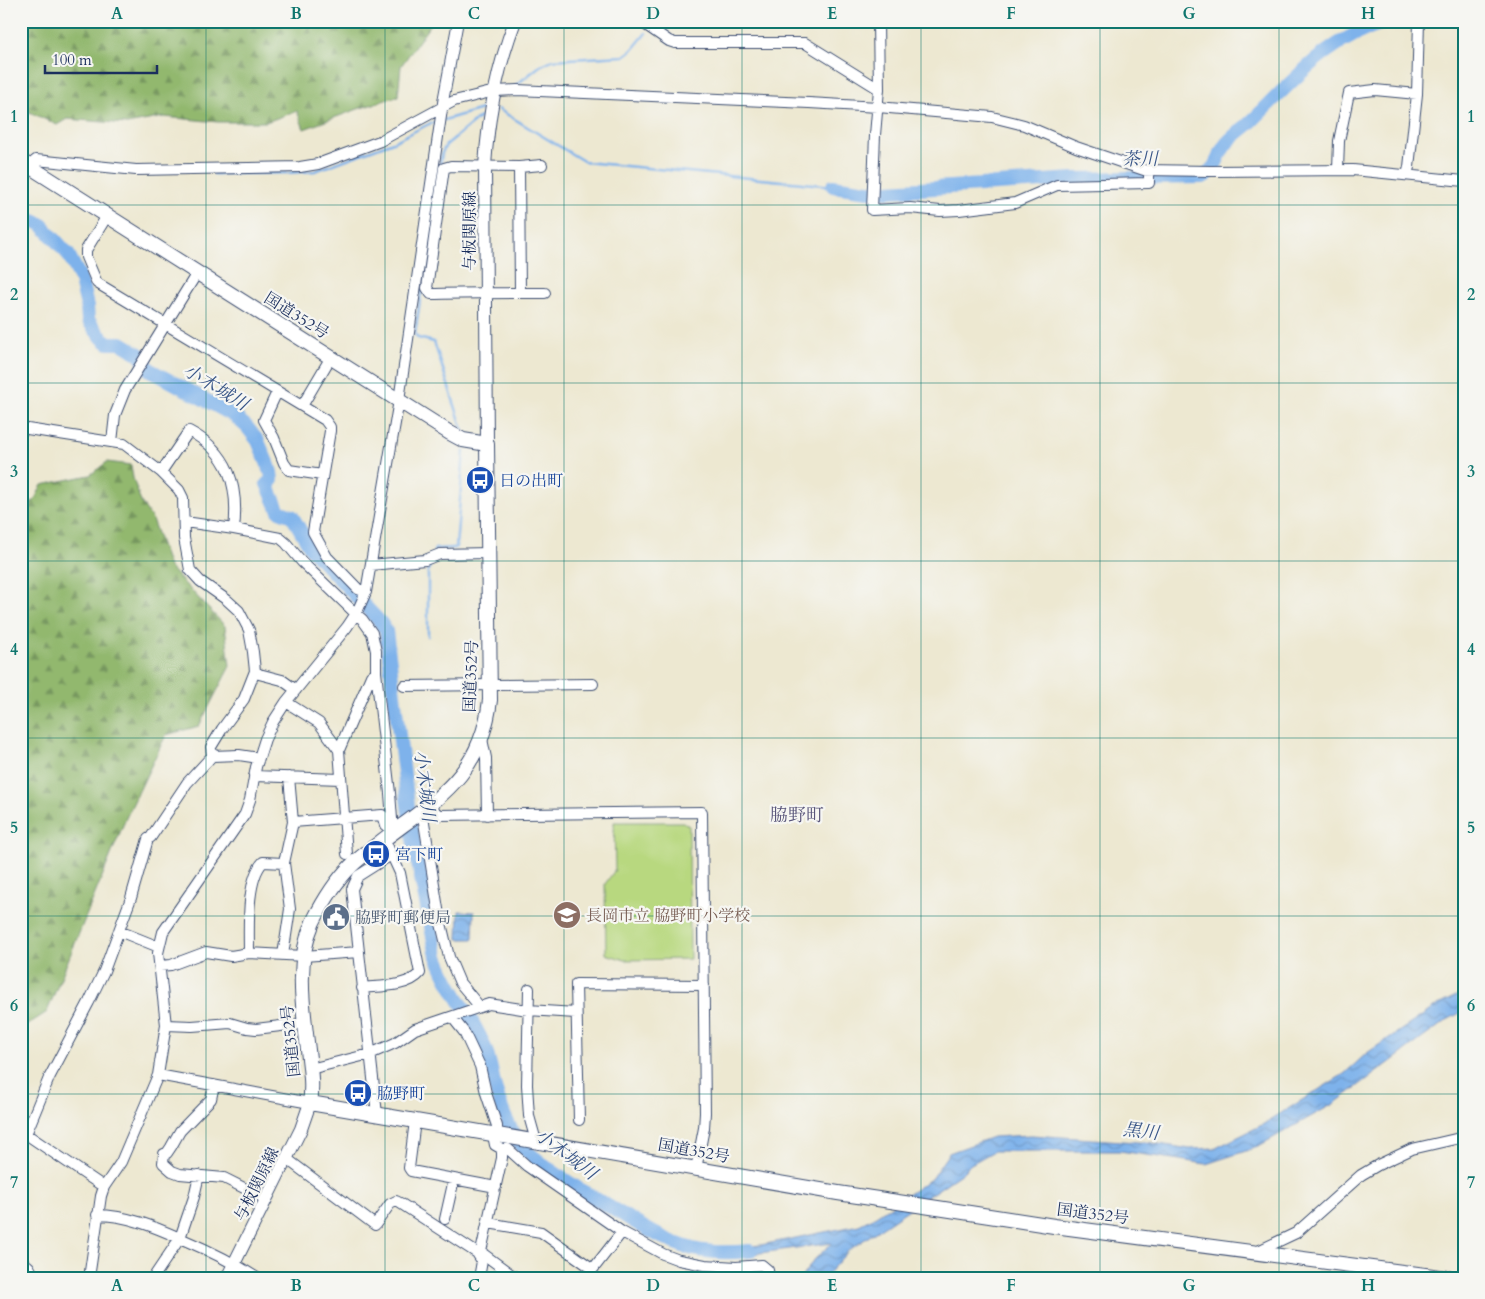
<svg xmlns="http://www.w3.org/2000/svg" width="1485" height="1299" viewBox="0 0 1485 1299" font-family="Cardo,'Noto Serif JP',serif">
<defs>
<pattern id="forest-firs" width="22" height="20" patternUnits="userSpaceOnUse" patternTransform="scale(1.25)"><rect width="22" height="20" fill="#92b86e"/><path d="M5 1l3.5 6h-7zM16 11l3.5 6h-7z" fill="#76965e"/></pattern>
<pattern id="water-waves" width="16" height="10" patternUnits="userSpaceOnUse" patternTransform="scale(1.25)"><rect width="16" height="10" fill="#7eb2eb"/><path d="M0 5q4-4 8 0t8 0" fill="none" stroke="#6691c2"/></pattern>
</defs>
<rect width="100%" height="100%" fill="#f6f6f2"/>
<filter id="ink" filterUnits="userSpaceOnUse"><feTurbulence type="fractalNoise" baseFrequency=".02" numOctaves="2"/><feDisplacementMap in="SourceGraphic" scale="10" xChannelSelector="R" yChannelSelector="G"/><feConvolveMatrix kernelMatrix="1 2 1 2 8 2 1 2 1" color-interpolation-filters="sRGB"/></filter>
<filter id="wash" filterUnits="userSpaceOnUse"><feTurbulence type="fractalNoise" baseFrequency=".0096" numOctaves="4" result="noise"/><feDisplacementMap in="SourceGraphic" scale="20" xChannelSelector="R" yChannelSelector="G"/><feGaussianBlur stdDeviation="1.12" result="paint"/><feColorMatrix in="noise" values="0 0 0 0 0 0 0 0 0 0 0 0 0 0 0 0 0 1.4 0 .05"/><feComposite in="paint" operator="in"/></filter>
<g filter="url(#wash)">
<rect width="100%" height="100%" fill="#ede8d1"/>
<path fill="url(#forest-firs)" stroke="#567466" d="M21 21H433L401 66 398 96 358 109 304 129 297 111 266 122H218L164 117 127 124 67 119 57 125 21 108Z
M107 462 131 465 133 478 141 502 152 519 169 567 225 626 230 666 199 726 166 735 126 818 47 1012 21 1029V506L34 501 42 485 90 475Z"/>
<path fill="#b8d87f" stroke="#6a846e" d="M614 822H683L689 826 690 959 625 960 606 954 605 884 615 870Z"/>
<path fill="url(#water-waves)" stroke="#4c70a4" d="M459 911 474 912 473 939H458Z
M1464 992V1011L1447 1020 1335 1103 1255 1148 1206 1164 1120 1151H994L971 1164 962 1173 849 1250 824 1278H801L813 1261 832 1243 731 1257 732 1248 761 1245 859 1225 876 1216 931 1179 949 1153 993 1137 1031 1135 1152 1143 1190 1149 1216 1148 1262 1125 1344 1074 1367 1053 1438 1005Z"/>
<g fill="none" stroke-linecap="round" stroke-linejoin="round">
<path stroke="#7eb2eb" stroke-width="2.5" d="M516 85 540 66 552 60 624 56 632 50 646 33
M498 109 585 162 833 186
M444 120 482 109
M440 166 442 153 446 145 480 117
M214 174 288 173 315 171 393 142 429 124 436 122
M431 226 415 334 418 338 434 342 463 430
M434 551 435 549 454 548 456 547 464 451
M428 636V572L431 560"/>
<path stroke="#7eb2eb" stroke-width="14" d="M833 186 868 191H888L1074 179 1203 177C1217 170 1218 153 1227 143 1235 134 1245 128 1253 120 1298 76 1325 41 1388 21
M21 216 41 224 68 254 80 277 87 306 88 320 100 336 108 343H121L139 354 150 370 233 415 247 427 258 441 271 472 272 480 267 484 279 511 292 516 312 550 381 623 386 631 411 829 437 956C448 988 470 1013 483 1043 489 1056 491 1069 494 1083 499 1104 509 1128 521 1146 525 1151 531 1154 535 1158 558 1177 583 1192 608 1206 636 1222 662 1241 693 1249 711 1253 731 1253 750 1251"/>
</g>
</g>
<g filter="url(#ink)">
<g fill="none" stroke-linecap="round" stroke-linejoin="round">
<defs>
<path id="minor" d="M640 21 669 41 675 43H805L879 89
M878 21 879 89 875 135 872 210 910 208 940 211 959 210 1015 203 1057 185 1149 183V170
M29 166 36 160 136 170 300 167 318 164 380 141 454 101 495 91 517 90 809 103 878 107 992 117 1024 125 1076 147 1144 170 1211 171 1353 170 1464 181
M519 167 542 165
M1338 170 1339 141 1349 93 1375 90 1417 94
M1407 175 1409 167 1417 94 1419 21
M107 216 86 250V257L97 283 325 420 330 427V431L313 532 327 557 358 589 366 592
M520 293 519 167 451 166 444 168 427 288 431 294H436C472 293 509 293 545 293
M277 392 264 420 274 438 284 463 289 470 322 475
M302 406 331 357
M21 428 124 444 161 472 179 490 183 498 184 538 190 570 200 581 227 600 239 611 249 630 253 652 255 671 244 699 222 729 211 747 212 756
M112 442 115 415 125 390 197 273
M161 472 189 431C229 452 239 486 234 529
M185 522 234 529 280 538 286 543 302 562 356 614 362 619 372 633 376 651V672L390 793 393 832
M371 565 425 560 440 554 489 553
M255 671 259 674 282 680 296 690
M404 686 593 684
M286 702 319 723 339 750
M482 739 486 758 487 815
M254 776 341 779
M289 777 293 822 284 863 263 862C246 880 249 929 249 953L304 956 359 952
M428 806 439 815 702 812 705 1113 704 1128 696 1169
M422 810 439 915 449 957 460 983 480 1007
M293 822 382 815 385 825
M347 854 339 750 371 676 376 672
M119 931 159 947
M283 955 290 909 284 863
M160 966 171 965 206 952 231 956 249 953
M362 988C380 986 408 987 420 973L400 873 388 847
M529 989 527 1085 529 1116 536 1141
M452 1017 464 1032 480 1066 486 1093 497 1126V1135
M166 1025 192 1026 230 1023 247 1028 256 1029 305 1023
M310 1069 370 1054 395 1043 415 1029 489 1004 528 1010 576 1013
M158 1075 310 1103
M214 1085 211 1099 180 1131 171 1147 167 1153 164 1154 163 1163 172 1171 180 1174 224 1178 266 1199
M377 1114 352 889 358 876 391 855
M579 1120 576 984 704 985
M415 1121 409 1168 411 1171 496 1187
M493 1135 495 1145 502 1149H508L527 1166 622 1232 663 1254 679 1260 705 1265 736 1267 762 1265 768 1270 769 1278
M287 1159 375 1225 390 1204 396 1201 400 1203 477 1253 482 1261 479 1278
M104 1187 26 1134 49 1078 89 1002 104 971 131 898 148 839 151 837 187 783 212 756 239 755 259 758
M97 1215C127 1215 155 1227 182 1239 208 1250 233 1262 257 1278
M445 1219 454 1179
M488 1223 541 1232 593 1269
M1256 1252 1296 1233 1361 1175 1378 1165 1412 1149 1464 1137
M482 1253 516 1278
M480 1256 502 1158V1149
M21 1260 29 1267 35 1278
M89 1278 101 1196 104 1187 121 1162 158 1075 166 1025 158 953 163 932 245 814 250 800 256 767 265 739 273 722 286 702 347 627 357 612 366 592 399 400 444 96 458 21
M153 1278 180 1238 194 1197 199 1175
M586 1278 622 1232"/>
<path id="major" d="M487 444 485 166C488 117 497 68 515 21
M227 1278 301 1129 310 1103"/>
<path id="highway" d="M21 161 450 433 463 440 487 444 490 700C481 778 434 800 378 844 369 851 359 858 351 866 335 882 323 902 313 922 295 963 303 1008 308 1050 310 1068 313 1085 310 1103L838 1193 944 1209 1054 1226 1448 1278"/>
</defs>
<use href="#minor" stroke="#3a4b6f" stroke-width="12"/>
<use href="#major" stroke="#3a4b6f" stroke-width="14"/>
<use href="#highway" stroke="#3a4b6f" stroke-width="16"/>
<use href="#minor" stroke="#fff" stroke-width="10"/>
<use href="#major" stroke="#fff" stroke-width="12"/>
<use href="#highway" stroke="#fff" stroke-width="14"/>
</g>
</g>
<path fill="none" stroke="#0f766e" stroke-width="1" stroke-opacity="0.55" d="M206 21V1278M385 21V1278M564 21V1278M742 21V1278M921 21V1278M1100 21V1278M1279 21V1278M21 205H1464M21 383H1464M21 561H1464M21 738H1464M21 916H1464M21 1094H1464"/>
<defs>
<symbol id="bus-disc" viewBox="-11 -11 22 22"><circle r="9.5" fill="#1a4fb4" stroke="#f6f6f2"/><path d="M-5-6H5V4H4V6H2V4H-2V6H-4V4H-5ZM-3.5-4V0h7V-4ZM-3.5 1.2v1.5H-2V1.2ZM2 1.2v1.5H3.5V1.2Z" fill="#fff"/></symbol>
<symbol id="school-disc" viewBox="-11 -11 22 22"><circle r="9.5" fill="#8d6e63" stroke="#f6f6f2"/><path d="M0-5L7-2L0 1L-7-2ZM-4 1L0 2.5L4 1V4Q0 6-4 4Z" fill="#fff"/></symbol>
<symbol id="civic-disc" viewBox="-11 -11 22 22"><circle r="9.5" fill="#5c6f8a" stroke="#f6f6f2"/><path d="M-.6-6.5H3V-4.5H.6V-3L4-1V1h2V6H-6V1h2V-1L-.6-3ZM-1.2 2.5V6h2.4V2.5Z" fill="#fff"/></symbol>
</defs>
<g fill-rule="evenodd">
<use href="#bus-disc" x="464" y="464" width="32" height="32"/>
<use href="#bus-disc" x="360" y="838" width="32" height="32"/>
<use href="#school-disc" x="551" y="899" width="32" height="32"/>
<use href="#civic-disc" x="320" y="901" width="32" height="32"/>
<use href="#bus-disc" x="342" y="1077" width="32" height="32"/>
</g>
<g text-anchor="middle" stroke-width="4.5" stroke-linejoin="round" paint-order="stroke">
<g font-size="16" fill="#1b2f5e" stroke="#f6f6f2">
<text transform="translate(469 231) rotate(-90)" y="6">与板関原線</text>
<text transform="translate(297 315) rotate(32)" y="6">国道352号</text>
<text transform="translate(470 676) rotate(-88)" y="6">国道352号</text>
<text transform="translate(290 1041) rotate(-96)" y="6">国道352号</text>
<text transform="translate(694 1150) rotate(10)" y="6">国道352号</text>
<text transform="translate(256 1184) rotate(-64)" y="6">与板関原線</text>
<text transform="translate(1093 1213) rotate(7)" y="6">国道352号</text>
</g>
<g font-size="16" fill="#164399" stroke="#f6f6f2" text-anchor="start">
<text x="499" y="486">日の出町</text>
<text x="395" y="860">宮下町</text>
<text x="377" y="1099">脇野町</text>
</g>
<g font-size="16" fill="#785e54" stroke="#f6f6f2" text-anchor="start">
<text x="586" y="921">長岡市立 脇野町小学校</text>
</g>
<g font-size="16" fill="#4e5e75" stroke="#f6f6f2" text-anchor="start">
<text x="355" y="923">脇野町郵便局</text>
</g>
<g font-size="18" font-style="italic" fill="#395688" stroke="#f6f6f2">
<text transform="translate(1140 159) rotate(-1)" y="6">茶川</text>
<text transform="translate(216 387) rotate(31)" y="6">小木城川</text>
<text transform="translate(425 786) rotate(83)" y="6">小木城川</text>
<text transform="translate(1141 1131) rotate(7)" y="6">黒川</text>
<text transform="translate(566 1154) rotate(37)" y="6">小木城川</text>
</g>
<g font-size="18" fill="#59557a" stroke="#f6f6f2">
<text x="797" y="821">脇野町</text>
</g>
</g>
<rect width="1485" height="1299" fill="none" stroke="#f6f6f2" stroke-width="55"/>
<path d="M45 65v8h112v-8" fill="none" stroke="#1b2f5e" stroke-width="2.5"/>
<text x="52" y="65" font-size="15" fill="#1b2f5e" stroke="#f6f6f2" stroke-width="4" paint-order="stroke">100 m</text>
<rect x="28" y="28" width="1430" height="1244" fill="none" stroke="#0f766e" stroke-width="2"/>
<g font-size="16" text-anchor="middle" font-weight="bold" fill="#0f766e">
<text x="117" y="19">A</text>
<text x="296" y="19">B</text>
<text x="474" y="19">C</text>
<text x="653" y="19">D</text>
<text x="832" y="19">E</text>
<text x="1011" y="19">F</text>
<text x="1189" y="19">G</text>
<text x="1368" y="19">H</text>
<text x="14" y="122">1</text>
<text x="1471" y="122">1</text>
<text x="14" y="300">2</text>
<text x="1471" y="300">2</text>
<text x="14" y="477">3</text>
<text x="1471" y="477">3</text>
<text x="14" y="655">4</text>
<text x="1471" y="655">4</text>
<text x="14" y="833">5</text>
<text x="1471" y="833">5</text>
<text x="14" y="1011">6</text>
<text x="1471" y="1011">6</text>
<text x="14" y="1188">7</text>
<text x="1471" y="1188">7</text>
<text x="117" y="1291">A</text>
<text x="296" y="1291">B</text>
<text x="474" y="1291">C</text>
<text x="653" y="1291">D</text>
<text x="832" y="1291">E</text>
<text x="1011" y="1291">F</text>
<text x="1189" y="1291">G</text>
<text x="1368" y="1291">H</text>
</g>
</svg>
